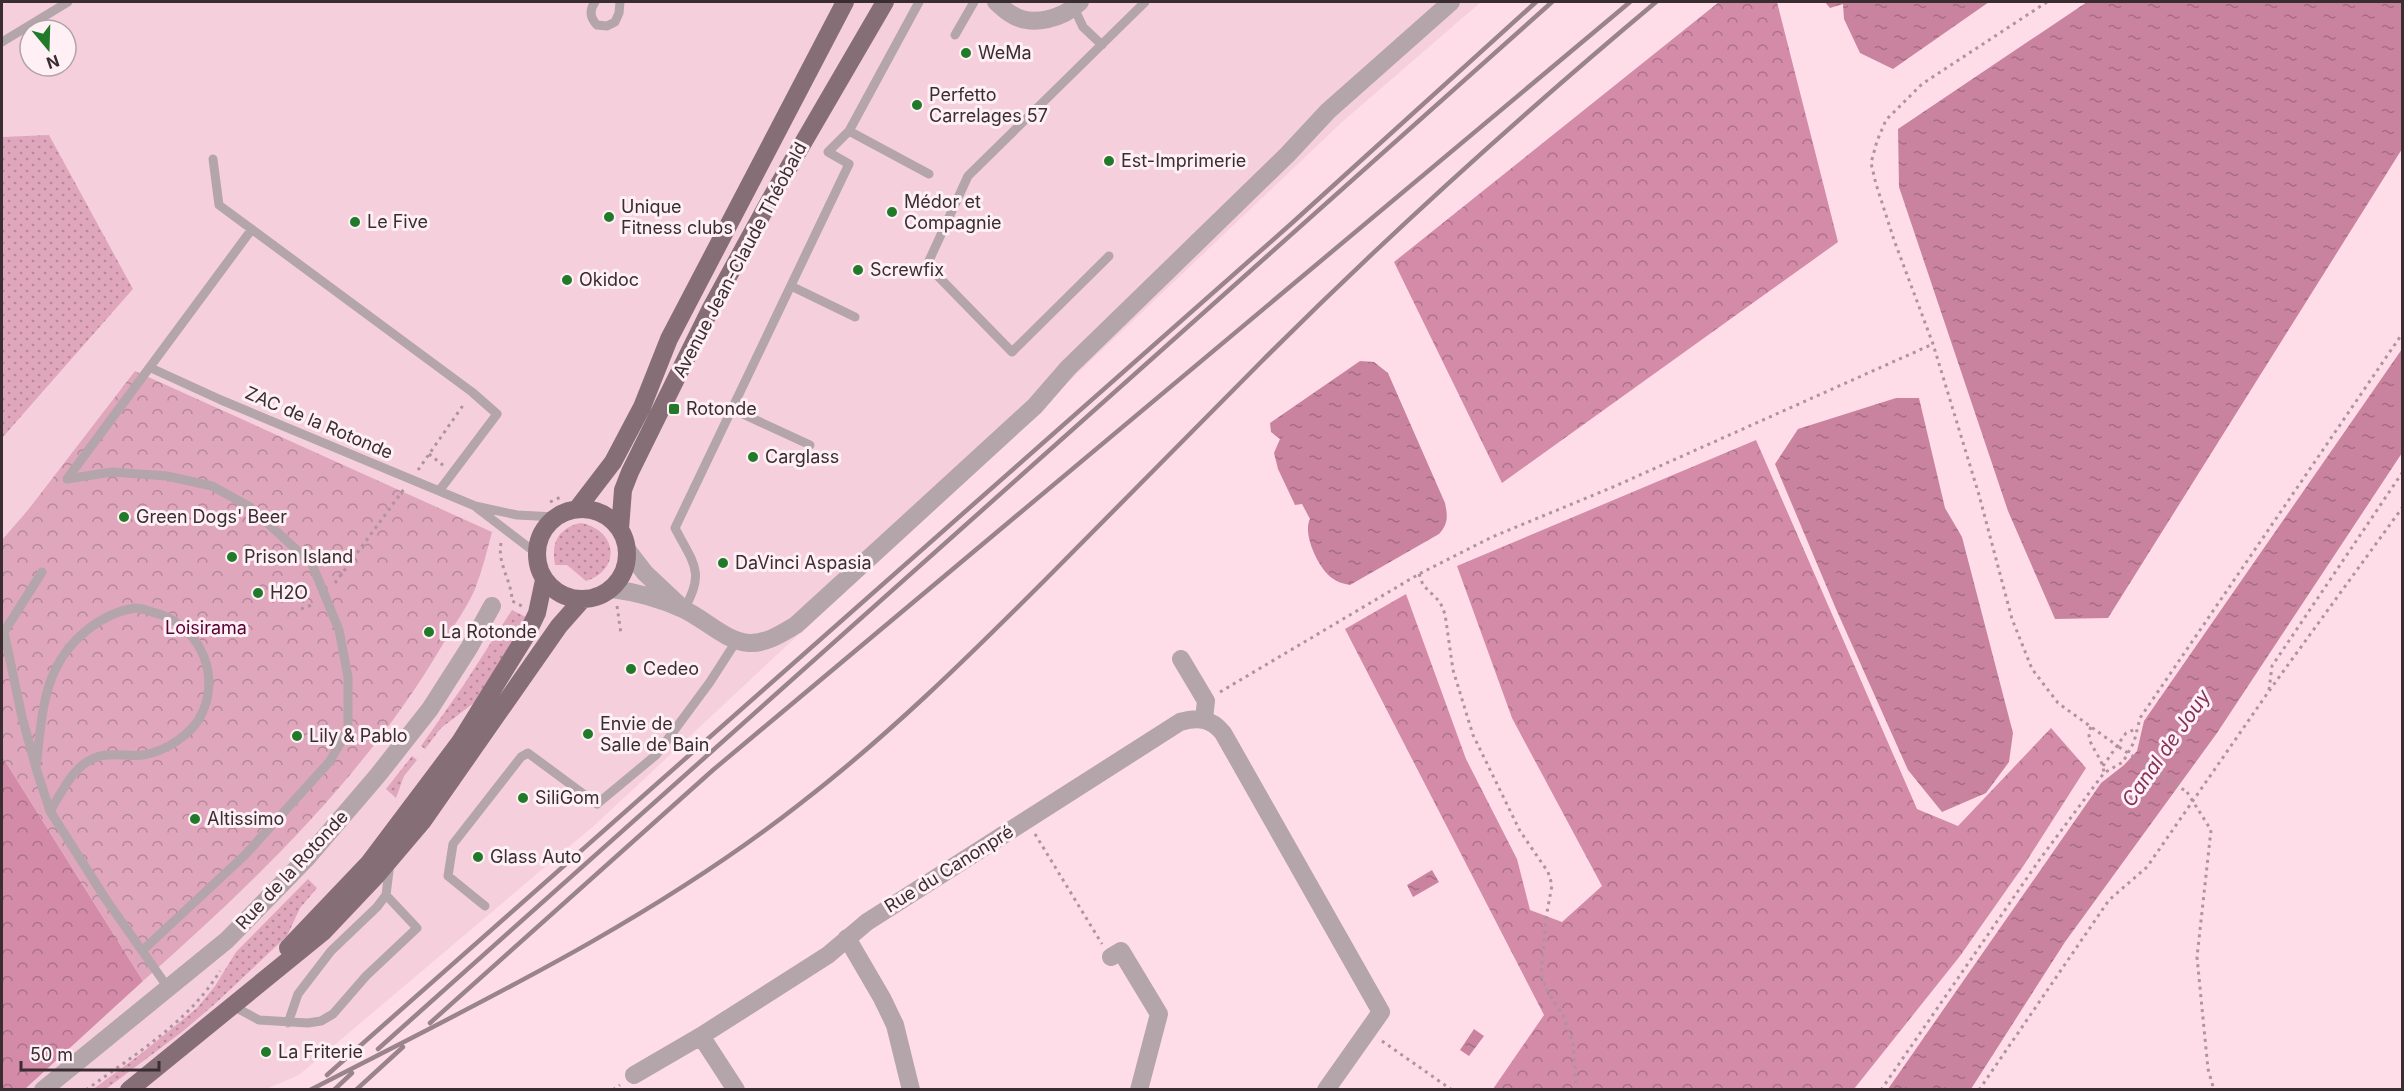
<svg xmlns="http://www.w3.org/2000/svg" width="2404" height="1091" viewBox="0 0 2404 1091" font-family="Inter,sans-serif">
<defs>
<pattern id="grass-dots" width="8" height="8" patternUnits="userSpaceOnUse" patternTransform="scale(1.5)"><rect width="8" height="8" fill="#dfa6bc"/><path d="M2 2h.1M6 6h.1" fill="none" stroke="#b68899" stroke-width="1.8" stroke-linecap="round"/></pattern>
<pattern id="forest-crowns" width="20" height="18" patternUnits="userSpaceOnUse" patternTransform="scale(1.5)"><rect width="20" height="18" fill="#d38ba7"/><path d="M2 6a3 3 0 1 1 6 0M12 15a3 3 0 1 1 6 0" fill="none" stroke="#ac7289"/></pattern>
<pattern id="park-crowns" width="20" height="18" patternUnits="userSpaceOnUse" patternTransform="scale(1.5)"><rect width="20" height="18" fill="#dfa6bc"/><path d="M2 6a3 3 0 1 1 6 0M12 15a3 3 0 1 1 6 0" fill="none" stroke="#b68899"/></pattern>
<pattern id="water-ripples" width="26" height="14" patternUnits="userSpaceOnUse" patternTransform="scale(1.5)"><rect width="26" height="14" fill="#ca839f"/><path d="M2 4q2-2 4 0t4 0M15 11q2-2 4 0t4 0" fill="none" stroke="#a56c82"/></pattern>
</defs>
<rect width="100%" height="100%" fill="#fedde9"/>
<path fill="#f6cfdd" fill-rule="evenodd" d="M2 2H1481L1341 123 1039 410 596 824 299 1075 264 1090H2V438L133 289 49 136 2 137ZM30 30H66V66H30Z"/>
<path fill="url(#grass-dots)" d="M49 135 133 289 2 438V137Z
M581 523C617 530 622 569 586 581L567 565H555C551 543 558 528 581 523Z
M512 610 526 617 479 699 441 728 425 749 421 746 463 686Z
M412 756 417 760 404 776 396 798 386 789Z
M308 879 317 888 300 908 287 936 217 1002 182 1032 106 1089 92 1090 142 1053 197 1008 215 986 236 952Z"/>
<path fill="url(#forest-crowns)" d="M1719 2H1777L1838 242 1502 483 1394 262Z
M1756 440 1917 809 1958 826 2051 728 2086 768 2024 865 1960 956 1854 1089H1493L1544 1015 1345 629 1406 594 1466 759 1517 859 1530 910 1562 922 1602 886 1512 718 1457 566Z
M2 756 143 981 25 1089H2Z"/>
<path fill="url(#park-crowns)" d="M135 371 492 532C487 551 482 571 475 589 467 608 453 626 443 644 367 774 255 882 143 981L2 756V540L28 510Z"/>
<path fill="url(#water-ripples)" d="M1825 2H1989L1893 69 1860 53 1844 19 1843 4 1830 8Z
M2087 2H2402V149L2108 618 2055 619 2008 511 1899 187 1898 129Z
M2402 349V453L2217 733 2065 942 1971 1089H1888L2101 783 2124 765 2137 751 2144 721Z
M1360 361 1374 362 1388 373 1445 503C1448 517 1448 524 1439 534L1350 585C1344 584 1337 582 1332 578 1319 569 1302 534 1310 519L1302 504 1295 505 1278 469 1274 453 1280 439 1271 432 1270 423Z
M1896 398H1919L1945 508 1962 537 2013 733 2009 762 1986 793 1942 812 1908 770 1836 609 1775 464 1798 429Z
M1432 870 1439 882 1413 897 1407 885Z
M1474 1029 1484 1036 1469 1056 1460 1050Z"/>
<g fill="none" stroke-linecap="round" stroke-linejoin="round">
<path stroke="#ad949e" stroke-width="3" stroke-dasharray="3 4.5" stroke-linecap="butt" d="M2047 2 1922 84 1886 120 1877 141 1871 163 1876 184 1894 240 1933 344 1979 495 2012 619 2032 669 2058 703 2119 747
M429 454 444 466
M418 470 464 404
M550 502 563 496
M501 543C497 564 512 581 512 601L522 606
M1419 574 1423 585 1440 602 1445 614 1453 670 1473 735 1520 831 1548 872 1552 885 1546 918 1541 976 1548 992 1564 1017 1573 1043 1576 1081 1573 1090
M335 583 404 489
M617 606 621 634
M301 609 314 604
M2269 690 2272 666 2402 473
M1220 692 1419 574 1492 537 1613 487 1933 344
M2091 727C2083 743 2102 753 2104 773
M2103 766 2126 733 2136 729
M2187 792 2211 830 2197 957 2208 1069 2214 1090
M1035 834 1102 944
M1382 1041 1452 1090
M86 1090C134 1055 189 1022 220 971
M613 1090 620 1085
M1881 1090 2040 859 2104 773 2123 762 2134 742 2140 718 2402 334
M1979 1090 2109 900 2147 867 2269 691 2402 508"/>
<path stroke="#b3a5aa" stroke-width="9" d="M595 2C589 10 590 18 597 25L607 26 615 22 619 13 620 2
M1074 8 1083 27 1102 45
M955 35 974 2
M2 42 68 2
M849 131 929 174
M213 159 219 205 472 392 497 414 439 491
M1109 256 1012 352 927 265 968 176 1145 2
M791 286 855 317
M151 368 221 400 475 506 517 515 556 517
M732 409 810 445
M67 479 112 472 167 476 212 486 250 507 312 564 339 630 348 677V729L330 761 245 855 143 950
M67 479 252 229
M477 508 536 553
M42 572 4 632 22 717 36 768 50 811 105 898 169 989
M684 609C706 572 693 563 675 528L849 164 828 152 849 131 919 2
M36 768C40 736 41 700 55 670 69 640 101 613 135 608 140 608 147 610 152 612 196 622 221 670 203 711 194 734 166 751 143 755 128 757 111 752 97 757 73 765 62 792 50 811
M485 906 448 876 453 844 521 757 528 753 597 804 656 755 710 682 737 640
M233 1006 259 1020 308 1023 321 1021 333 1014 366 976 417 928 386 895
M288 1023 298 994 331 951 377 907 386 895 390 863"/>
<path stroke="#b3a5aa" stroke-width="18" d="M996 2C1001 6 1005 11 1011 14 1032 28 1064 18 1080 2
M628 551 645 573 678 604
M612 589C636 592 661 599 683 609 705 619 725 641 749 643 766 644 782 633 796 625L1035 406 1068 368 1288 154 1328 111 1451 2
M1181 659 1206 701 1204 719
M847 938 882 998 895 1025 911 1090
M1111 957 1121 951 1159 1014 1139 1090
M701 1036 736 1090
M634 1075 701 1036 828 955 867 922 1180 722C1198 717 1211 718 1223 733L1381 1012 1326 1090
M43 1090 227 940 307 858 378 775 430 709 469 648 492 606"/>
<path stroke="#866e77" stroke-width="18" d="M537 554a45 45 0 1 1 90 0a45 45 0 1 1-90 0Z
M577 509 613 462 642 407 669 339 845 2
M620 529 623 490 630 472 711 308 775 191 885 2
M288 948 369 863 460 742 527 634 537 613 544 580
M129 1090 323 932 377 875 422 822 559 626 582 600"/>
<path stroke="#9a848c" stroke-width="4.5" d="M430 1023 713 770 1630 2
M378 1049 1552 2
M327 1075 1292 223 1536 2
M310 1090C479 1003 651 921 801 803 889 735 968 657 1046 579 1118 506 1190 434 1262 361 1388 235 1520 116 1656 2
M334 1090 352 1073
M356 1090 403 1047"/>
<path stroke="#ad949e" stroke-width="3" stroke-dasharray="3 4.5" stroke-linecap="butt" d="M2119 747 2187 792"/>
</g>
<g fill="#217a29" stroke="#fef0f5" stroke-width="2">
<circle cx="966" cy="53" r="6"/>
<circle cx="917" cy="105" r="6"/>
<circle cx="1109" cy="161" r="6"/>
<circle cx="892" cy="212" r="6"/>
<circle cx="609" cy="217" r="6"/>
<circle cx="355" cy="222" r="6"/>
<circle cx="858" cy="270" r="6"/>
<circle cx="567" cy="280" r="6"/>
<rect x="668" y="403" width="12" height="12" rx="3"/>
<circle cx="753" cy="457" r="6"/>
<circle cx="124" cy="517" r="6"/>
<circle cx="232" cy="557" r="6"/>
<circle cx="723" cy="563" r="6"/>
<circle cx="258" cy="593" r="6"/>
<circle cx="429" cy="632" r="6"/>
<circle cx="631" cy="669" r="6"/>
<circle cx="588" cy="734" r="6"/>
<circle cx="297" cy="736" r="6"/>
<circle cx="523" cy="798" r="6"/>
<circle cx="195" cy="819" r="6"/>
<circle cx="478" cy="857" r="6"/>
<circle cx="266" cy="1052" r="6"/>
</g>
<g text-anchor="middle" stroke-width="6" stroke-linejoin="round" paint-order="stroke">
<g font-size="18" fill="#3a2d32" stroke="#fef0f5" text-anchor="start">
<text x="978" y="59">WeMa</text>
<text x="929" y="101">Perfetto<tspan x="929" dy="21">Carrelages 57</tspan></text>
<text x="1121" y="167">Est-Imprimerie</text>
<text x="904" y="208">Médor et<tspan x="904" dy="21">Compagnie</tspan></text>
<text x="621" y="213">Unique<tspan x="621" dy="21">Fitness clubs</tspan></text>
<text x="367" y="228">Le Five</text>
<text x="870" y="276">Screwfix</text>
<text x="579" y="286">Okidoc</text>
<text x="686" y="415">Rotonde</text>
<text x="765" y="463">Carglass</text>
<text x="136" y="523">Green Dogs' Beer</text>
<text x="244" y="563">Prison Island</text>
<text x="735" y="569">DaVinci Aspasia</text>
<text x="270" y="599">H2O</text>
<text x="441" y="638">La Rotonde</text>
<text x="643" y="675">Cedeo</text>
<text x="600" y="730">Envie de<tspan x="600" dy="21">Salle de Bain</tspan></text>
<text x="309" y="742">Lily &amp; Pablo</text>
<text x="535" y="804">SiliGom</text>
<text x="207" y="825">Altissimo</text>
<text x="490" y="863">Glass Auto</text>
<text x="278" y="1058">La Friterie</text>
</g>
<g font-size="18" fill="#3a2d32" stroke="#fef0f5">
<text transform="translate(740 260) rotate(-62)" y="6">Avenue Jean-Claude Théobald</text>
<text transform="translate(319 423) rotate(23)" y="6">ZAC de la Rotonde</text>
<text transform="translate(949 869) rotate(-32)" y="6">Rue du Canonpré</text>
<text transform="translate(292 870) rotate(-47)" y="6">Rue de la Rotonde</text>
</g>
<g font-size="18" fill="#580032" stroke="#fef0f5">
<text x="206" y="634">Loisirama</text>
</g>
<g font-size="20" font-style="italic" fill="#863159" stroke="#fef0f5">
<text transform="translate(2166 748) rotate(-55)" y="7">Canal de Jouy</text>
</g>
</g>
<rect width="2404" height="1091" fill="none" stroke="#3a2d32" stroke-width="6"/>
<g transform="translate(48 48) rotate(161)"><circle r="28" fill="#fef0f5" stroke="#b0a2a7" stroke-width="1.5"/>
<path d="M0-4.5L10 22L0 15L-10 22Z" fill="#217a29"/>
<text y="-9" font-size="16" font-weight="bold" text-anchor="middle" fill="#3a2d32">N</text>
</g>
<path d="M21 1061v9h138v-9" fill="none" stroke="#3a2d32" stroke-width="3"/>
<text x="30" y="1061" font-size="18" fill="#3a2d32" stroke="#fef0f5" stroke-width="4.5" paint-order="stroke">50 m</text>
</svg>
